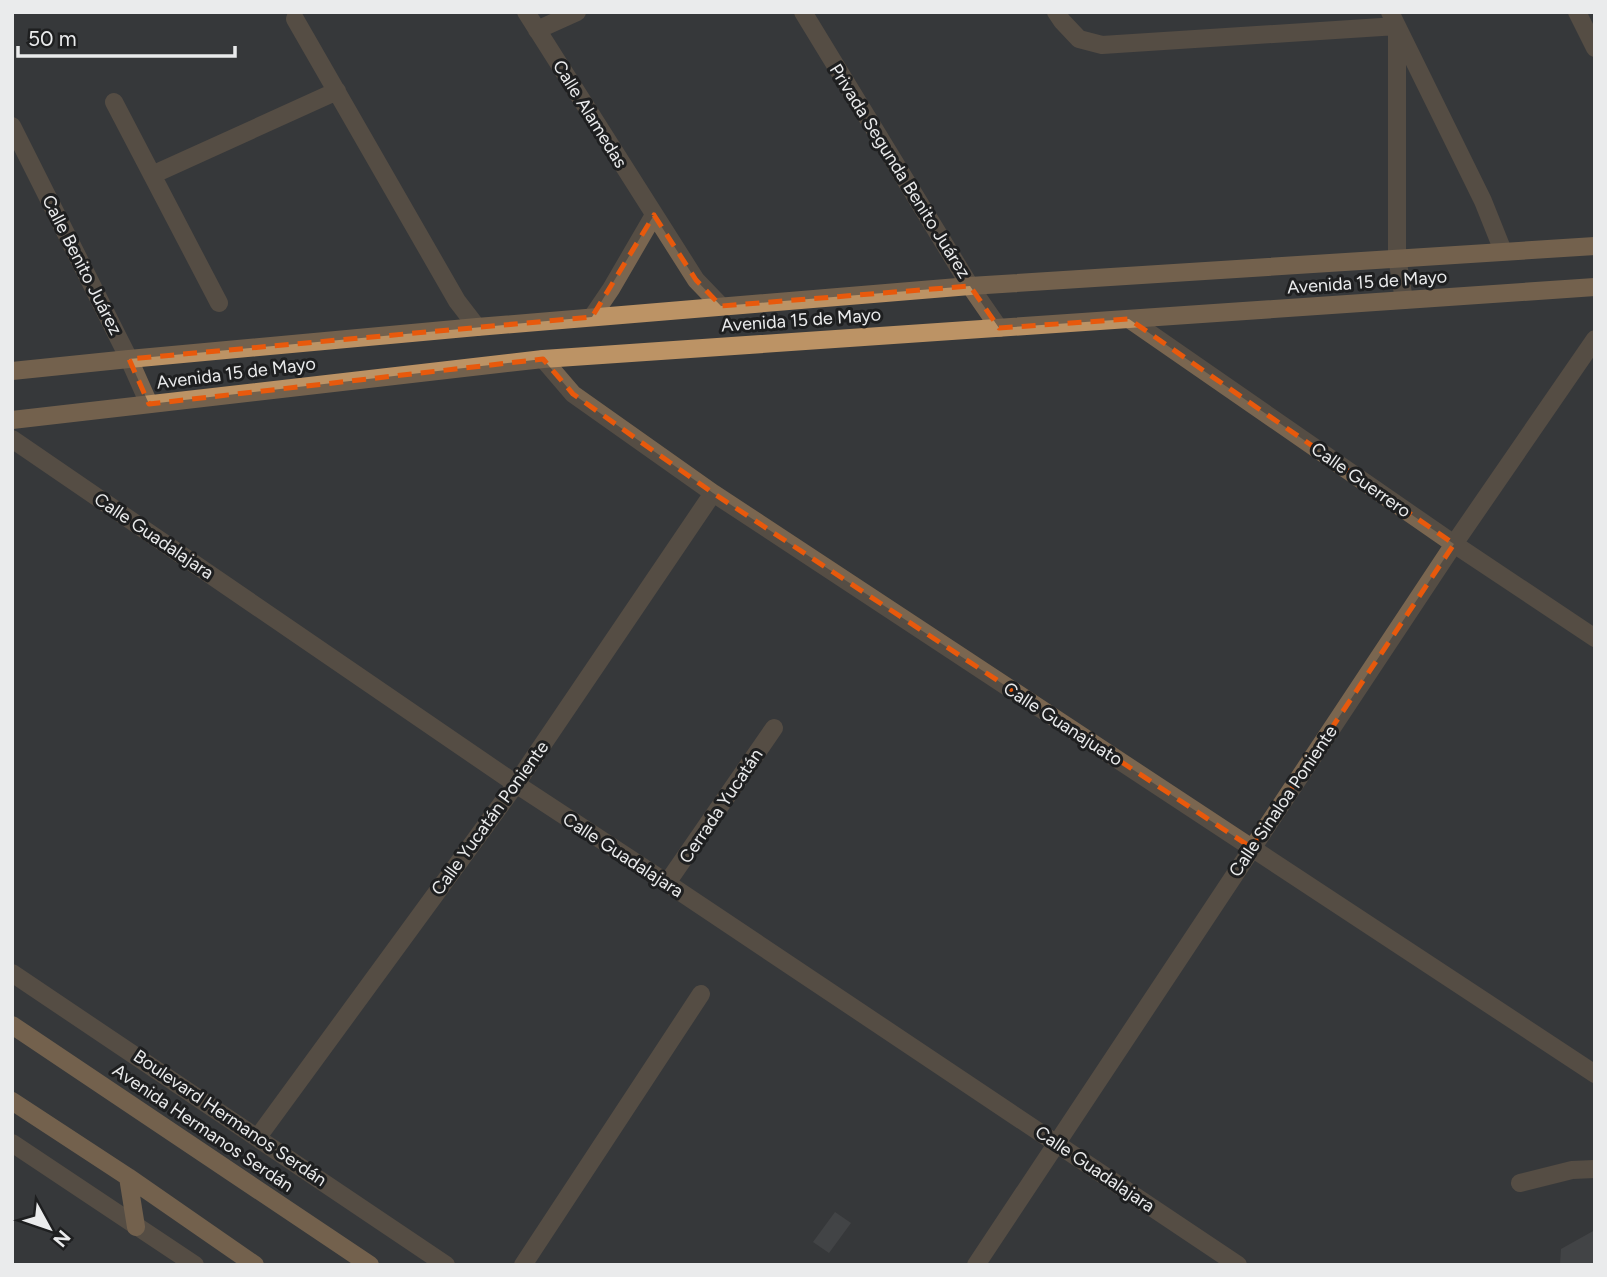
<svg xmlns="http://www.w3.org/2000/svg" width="1607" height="1277" viewBox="0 0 1607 1277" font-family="Figtree,sans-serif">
<rect width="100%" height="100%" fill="#36383a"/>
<path fill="#515254" d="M835 1212 851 1223 829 1253 813 1242Z
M1595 1230V1265H1560L1561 1249Z"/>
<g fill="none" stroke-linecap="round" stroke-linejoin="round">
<path stroke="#7a6650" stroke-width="18" d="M526 12 696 280 721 306
M803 12 970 286 999 328
M1056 12 1062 21 1079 39 1102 45 1397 26V257L1404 300
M1390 12 1483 201 1503 251
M1577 12 1595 48
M295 19 457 301 477 327
M537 30 577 12
M114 102 219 303
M12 126 129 359 149 404
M152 175 337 91
M592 317 611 289 654 215
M1129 319 1454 544 1595 638
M543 359 573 394 713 493 1595 1074
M12 439 516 784 667 883 1238 1265
M667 883 774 728
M12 973 446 1265
M258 1137 516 784 713 493
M12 1143 195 1265
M1520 1183 1572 1170 1595 1169
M523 1265 701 994
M976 1265 1454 544 1595 339"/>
<path stroke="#bc9365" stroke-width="18" d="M12 371 129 359 477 327 970 286 1595 246
M12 420 543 359 1595 287
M12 1025 370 1265
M12 1101 128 1177 255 1265
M128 1177 136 1227"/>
</g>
<path d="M0 0H1607V1277H0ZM654 215 696 280 721 306 970 286 999 328 1129 319 1454 544 1252 848 713 493 573 394 543 359 149 404 129 359 592 317Z" fill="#36383a" fill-opacity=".55" fill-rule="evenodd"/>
<path fill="none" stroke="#e8590c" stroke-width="5" stroke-dasharray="14 9" stroke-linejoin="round" d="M654 215 696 280 721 306 970 286 999 328 1129 319 1454 544 1252 848 713 493 573 394 543 359 149 404 129 359 592 317Z"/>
<g text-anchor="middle" stroke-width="6" stroke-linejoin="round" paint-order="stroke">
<g font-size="18" fill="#eaebec" stroke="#1e1f20">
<text transform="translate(590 114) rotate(58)" y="6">Calle Alamedas</text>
<text transform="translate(900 171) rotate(58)" y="6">Privada Segunda Benito Juárez</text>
<text transform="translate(82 265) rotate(63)" y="6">Calle Benito Juárez</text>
<text transform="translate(1367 282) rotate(-4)" y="6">Avenida 15 de Mayo</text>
<text transform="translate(801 320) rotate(-4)" y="6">Avenida 15 de Mayo</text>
<text transform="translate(236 373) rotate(-7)" y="6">Avenida 15 de Mayo</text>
<text transform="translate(1361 480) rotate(35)" y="6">Calle Guerrero</text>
<text transform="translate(154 536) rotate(34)" y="6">Calle Guadalajara</text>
<text transform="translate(1063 724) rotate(33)" y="6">Calle Guanajuato</text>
<text transform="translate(1283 801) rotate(-56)" y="6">Calle Sinaloa Poniente</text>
<text transform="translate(721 806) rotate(-56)" y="6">Cerrada Yucatán</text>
<text transform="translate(490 818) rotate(-54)" y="6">Calle Yucatán Poniente</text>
<text transform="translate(623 855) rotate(33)" y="6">Calle Guadalajara</text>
<text transform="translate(230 1118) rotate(34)" y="6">Boulevard Hermanos Serdán</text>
<text transform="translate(203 1128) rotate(34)" y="6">Avenida Hermanos Serdán</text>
<text transform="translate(1095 1169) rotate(34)" y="6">Calle Guadalajara</text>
</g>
</g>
<rect width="1607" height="1277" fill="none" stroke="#eaebec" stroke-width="28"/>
<g transform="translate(49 1228) rotate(130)" stroke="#1e1f20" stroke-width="5" paint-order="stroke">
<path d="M0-5L12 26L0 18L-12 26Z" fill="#eaebec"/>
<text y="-10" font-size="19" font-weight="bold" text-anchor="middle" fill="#eaebec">N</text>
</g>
<path d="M18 46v10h217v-10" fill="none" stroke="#eaebec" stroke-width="3.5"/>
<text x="28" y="46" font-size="21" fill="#eaebec" stroke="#1e1f20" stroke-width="5" paint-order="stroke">50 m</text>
</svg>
